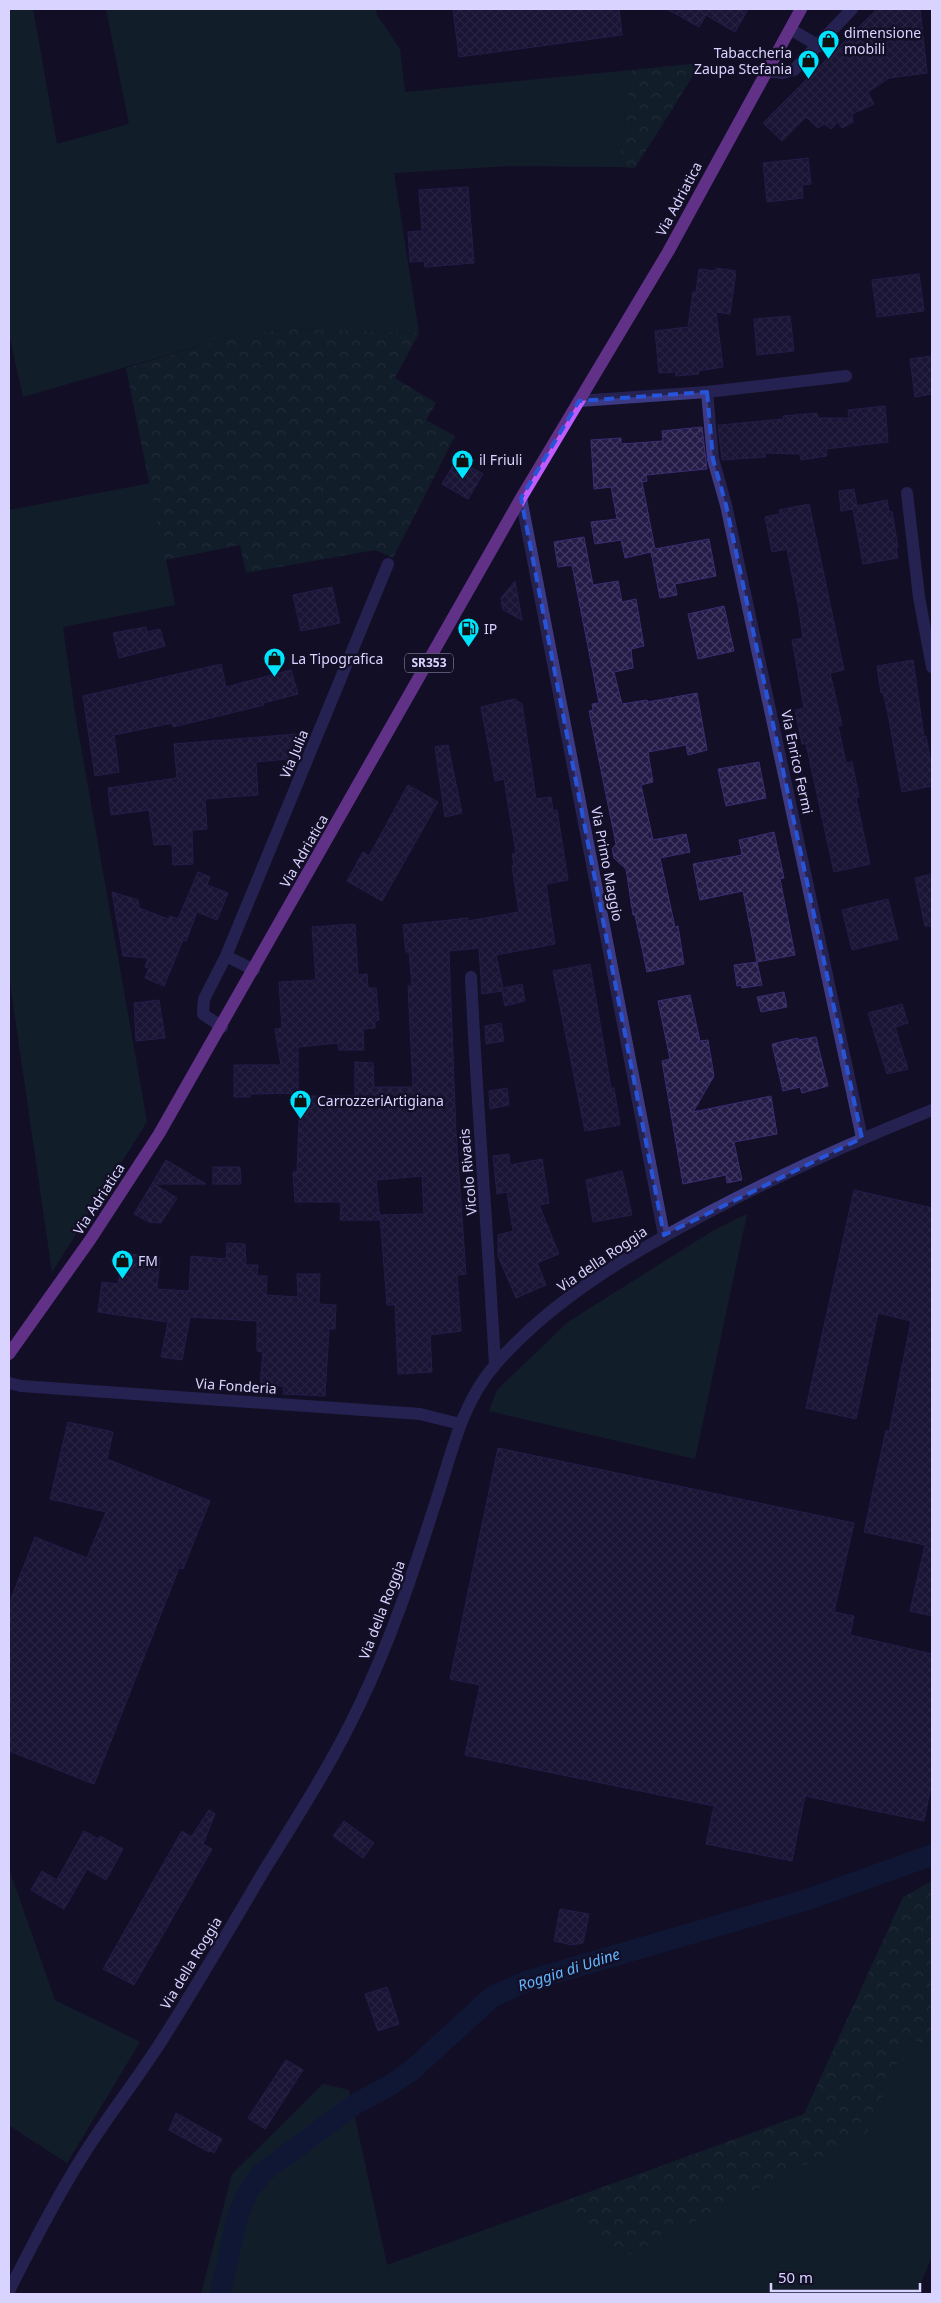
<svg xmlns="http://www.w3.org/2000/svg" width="941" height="2303" viewBox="0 0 941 2303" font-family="'Noto Sans',sans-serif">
<defs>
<pattern id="forest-crowns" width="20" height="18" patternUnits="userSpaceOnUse" patternTransform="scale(1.25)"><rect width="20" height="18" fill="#12302f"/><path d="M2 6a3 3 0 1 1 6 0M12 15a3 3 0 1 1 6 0" fill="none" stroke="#344d4e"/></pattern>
<pattern id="building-cross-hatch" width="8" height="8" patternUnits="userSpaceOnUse" patternTransform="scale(1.25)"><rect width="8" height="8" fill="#241b47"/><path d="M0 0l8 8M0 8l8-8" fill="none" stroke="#433b63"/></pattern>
</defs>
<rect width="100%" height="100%" fill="#130f26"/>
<path fill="#12302f" d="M9 9H33L57 144 129 124 106 9H376L377 15 400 49 405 92 632 70 618 167 509 166 394 173 419 333 291 329 233 336 23 397 9 334Z
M151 483 175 605 63 627 75 713 147 1122 52 1272 9 976V510Z
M747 1214 695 1459 489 1411 497 1390 568 1322 714 1230Z
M9 1869 55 2000 140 2042 67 2163 10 2126 9 2123Z
M908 2038 932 2047V2257L916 2294H201L232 2174 323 2084 349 2090 387 2265 559 2203 621 2259 866 2133Z"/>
<path fill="url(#forest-crowns)" d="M701 63 635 168 618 167 632 70Z
M291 329 419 333 395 378 436 403 426 420 455 436 393 558 375 550 246 573 240 545 165 560 126 368 233 336Z
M932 1881V2047L908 2038 867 2133 621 2259 559 2203 804 2114 903 1897Z"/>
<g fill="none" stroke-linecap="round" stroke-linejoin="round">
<path stroke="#0c2248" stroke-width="21" d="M220 2294 238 2215 248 2192 262 2173 355 2104 389 2086 411 2071 492 1997 527 1981 806 1900 932 1855"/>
</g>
<path fill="url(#building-cross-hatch)" stroke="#3b2d73" d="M453 9H619L622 35 459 57Z
M667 9H748L735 32 706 15 699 27Z
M877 9H920L927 73 889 78 868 92 874 104 852 114 853 122 842 128 838 122 831 129 824 124 818 128 806 117 782 141 763 123Z
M808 158 811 184 802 185 803 198 767 202 763 163Z
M468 187 474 263 425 267 424 261 410 262 408 232 422 231 419 190Z
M716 268 736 271 730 314 716 312 723 367 698 371 699 374 676 376 675 372 659 373 655 331 688 327 693 292H696L699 269 716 271Z
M919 274 924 311 877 317 872 280Z
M790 316 794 351 757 355 754 319Z
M932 356V394L915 397 910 359Z
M885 406 888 442 826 449 827 456 801 460 800 454 765 453V457L722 460 718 425H720L783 419V416L817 413 818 418H849L848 410Z
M702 427 707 469 646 475 647 481 642 482 655 549 709 539 716 576 675 584 677 595 660 598 651 552 625 558 621 540 595 544 591 522 617 519 611 487 594 489 591 440 621 438V444L663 441 662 431Z
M457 459 483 474 468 499 442 484Z
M854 489 857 506 887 500 889 511 892 512 898 547H896L898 558 863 564 853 509 841 511 839 491Z
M809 504 844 670 830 673 842 725 838 726 846 763 852 762 859 797 856 798 870 864 834 872 806 744H802L795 710 804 708 792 640 803 638 799 610 787 549 772 552 765 517 780 514 779 510Z
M584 537 593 585 618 581 622 602 636 599 644 646 631 649 633 668 614 672 622 704 647 700 648 702 697 693 707 750 688 755 686 745 648 752 653 782 641 785 653 840 686 834 690 852 660 858 675 927 678 926 684 964 647 972 635 915H633L626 869 614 858 612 849 616 844 589 711 593 710 592 704 599 703 572 565 558 567 554 542Z
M515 581 522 620 503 610 501 598Z
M332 587 340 623 301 631 293 595Z
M724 606 734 651 698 659 688 614Z
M146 627 147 632 160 629 165 646 119 658 113 633Z
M913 660 924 737 926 736 932 769V786L902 792 888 714 883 692 881 693 877 666Z
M221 664 226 687 291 670 298 694 263 703 264 705 173 727 172 723 114 735 119 772 95 776 83 696Z
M514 699 522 704 536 799 551 797 553 811 557 810 568 880 546 884 555 944 496 955 503 988 522 984 525 1001 505 1006 502 991 482 994 479 948 449 951 456 1133 466 1274 457 1275 461 1331 430 1335 432 1372 398 1374 395 1305H387L380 1215 424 1214 422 1176 376 1180 380 1220H340L341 1202H295L293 1172H297L300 1096H355V1062L373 1063 374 1087H413L408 986H412L409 952H406L403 925 468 918V921L519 912 512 866 514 865 512 854 516 853 504 779 495 781 481 707Z
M297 734 299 758 256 762 258 795 205 799 207 829 192 830 193 864 173 865 172 844 154 845 149 810 111 815 108 788 177 778 174 744Z
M448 745 462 813 445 817 435 747Z
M759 762 766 798 726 806 718 769Z
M408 785 438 802 382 901 347 881 363 852 369 856Z
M774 832 784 878 780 879 795 955 757 962 743 891 700 900 693 864 742 855 739 840Z
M198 872 210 877 207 885 228 893 217 920 197 912 186 941 183 940 164 986 145 978 149 968 145 967 148 958 123 956 112 892 138 900 139 908 168 919 170 916 178 919Z
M932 874V926H925L915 878Z
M888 899 898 939 852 950 842 910Z
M355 924 358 975 367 974 368 988H376L379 1020 375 1021V1028L363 1029 364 1050H339L338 1043 298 1047V1093L250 1094V1097H234V1065H281L275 1029 282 1028 279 982 316 980 312 927Z
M757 962 762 985 742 988 741 985 737 986 734 965Z
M590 964 611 1088H614L620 1125 585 1131 553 971Z
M784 992 787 1007 761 1012 757 997Z
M690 995 700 1041 708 1040 714 1076 693 1112 771 1096 777 1134 734 1142 742 1180 727 1183 726 1175 683 1184 662 1061 670 1059 658 1001Z
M159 1000 165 1038 136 1041 134 1003Z
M902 1004 908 1023 895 1027 908 1069 887 1074 868 1013Z
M501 1023 504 1041 486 1044 485 1026Z
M816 1037 828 1086 802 1093 800 1087 783 1091 772 1044 798 1038V1040Z
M507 1088 509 1105 490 1109 489 1091Z
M509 1154 510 1165 542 1159 549 1203 539 1205 559 1254 537 1263 546 1285 516 1298 498 1256V1235L513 1231 507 1192 497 1194 493 1156Z
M166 1160 206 1184H154L177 1198 161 1223 149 1222 134 1214Z
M213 1167H240L241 1184H213Z
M622 1171 632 1215 593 1222 586 1180Z
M854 1190 932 1208V1616L910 1611 925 1545 864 1532 886 1430 889 1432 911 1321 878 1313 856 1419 806 1408Z
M227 1243 245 1244 246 1265H258L257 1276H267L266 1295 298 1297 297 1274H320L319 1304 336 1305 335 1329H329L325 1396 283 1394 284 1386 260 1385 263 1352 257 1351V1321L190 1317 182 1360 161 1357 168 1322 98 1312 102 1282 118 1284 123 1253 160 1258 157 1289 189 1291 191 1256 226 1259Z
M68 1422 113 1432 107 1459 210 1501 183 1569 179 1568 94 1784 9 1751V1604L35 1537 87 1558 106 1512 50 1499Z
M498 1448 854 1523 834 1612 854 1616 850 1635 932 1654V1781L924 1821 805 1796 792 1861 706 1844 714 1806 465 1755 480 1685 450 1679Z
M209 1810 215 1814 203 1844 212 1849 134 1985 103 1969 182 1831 191 1837Z
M344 1821 374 1843 363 1858 333 1836Z
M84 1831 98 1839 100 1836 123 1849 106 1880 87 1869 64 1909 31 1890 42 1871 57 1880Z
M560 1909 589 1914 583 1943 572 1945 554 1941Z
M387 1987 399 2024 378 2031 365 1994Z
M286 2060 303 2070 265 2129 248 2118Z
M176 2113 222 2139 214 2153 211 2151 209 2152 169 2130Z"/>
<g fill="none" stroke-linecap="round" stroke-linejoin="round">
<path stroke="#3d3a85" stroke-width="12" d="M790 29 819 46
M765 71 782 73 794 70 852 9
M707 392 713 459 726 505 862 1138
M579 401 707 392 846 376
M907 493 919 597 932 667
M521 498 664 1235
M226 956 254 970
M471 977C477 1107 488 1235 495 1365
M222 1027 203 1014 204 999 226 956 388 564
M9 1383 21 1386 420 1414 460 1424
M9 2291C32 2245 56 2198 84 2154 109 2114 139 2077 164 2037 199 1982 232 1925 265 1869 298 1816 332 1763 359 1706 391 1640 414 1570 436 1501 452 1453 461 1404 495 1365 553 1298 633 1252 711 1211 783 1173 857 1140 932 1110"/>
<path stroke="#c25bff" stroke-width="12" d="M9 1354 90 1240 159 1134 521 498 668 252 801 9"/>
</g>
<path d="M0 0H941V2303H0ZM707 392 713 459 726 505 862 1138 664 1235 521 498 579 401Z" fill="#130f26" fill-opacity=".55" fill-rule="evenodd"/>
<path fill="none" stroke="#2655da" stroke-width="4" stroke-dasharray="10 6" stroke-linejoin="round" d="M707 392 713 459 726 505 862 1138 664 1235 521 498 579 401Z"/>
<defs>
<symbol id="shop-pin" viewBox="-11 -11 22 30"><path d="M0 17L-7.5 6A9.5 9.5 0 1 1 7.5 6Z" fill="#00e5ff" stroke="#130f26"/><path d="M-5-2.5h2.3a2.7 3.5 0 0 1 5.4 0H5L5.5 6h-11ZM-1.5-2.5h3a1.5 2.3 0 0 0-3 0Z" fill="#111"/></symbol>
<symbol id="fuel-pin" viewBox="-11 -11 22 30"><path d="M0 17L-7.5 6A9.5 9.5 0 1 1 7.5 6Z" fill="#00e5ff" stroke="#130f26"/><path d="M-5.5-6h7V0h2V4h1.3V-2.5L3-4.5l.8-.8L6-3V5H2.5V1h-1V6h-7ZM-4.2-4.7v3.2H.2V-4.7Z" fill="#111"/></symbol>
</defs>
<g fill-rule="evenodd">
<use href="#shop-pin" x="816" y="28" width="25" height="34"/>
<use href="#shop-pin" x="796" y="48" width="25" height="34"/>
<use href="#shop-pin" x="450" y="448" width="25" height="34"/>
<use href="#fuel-pin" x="456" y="616" width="25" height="34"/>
<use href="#shop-pin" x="262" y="646" width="25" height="34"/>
<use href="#shop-pin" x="288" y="1088" width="25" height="34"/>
<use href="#shop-pin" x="110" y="1248" width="25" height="34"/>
</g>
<g text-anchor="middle" stroke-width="5" stroke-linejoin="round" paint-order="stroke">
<rect fill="#130f26" stroke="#9e99be" stroke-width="1" x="405" y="653.5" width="48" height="19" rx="4"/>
<g font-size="12" font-weight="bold" fill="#d9d4ff">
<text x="429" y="667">SR353</text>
</g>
<g font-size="14" fill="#d9d4ff" stroke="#130f26" text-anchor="start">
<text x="844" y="38">dimensione<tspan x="844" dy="16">mobili</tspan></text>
<text x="792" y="58" text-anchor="end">Tabaccheria<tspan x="792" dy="16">Zaupa Stefania</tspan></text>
<text x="479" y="465">il Friuli</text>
<text x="484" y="634">IP</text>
<text x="291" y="664">La Tipografica</text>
<text x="317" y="1106">CarrozzeriArtigiana</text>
<text x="138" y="1266">FM</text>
</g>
<g font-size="14" fill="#d9d4ff" stroke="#130f26">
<text transform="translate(679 199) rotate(-62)" y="5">Via Adriatica</text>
<text transform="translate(294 754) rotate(-67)" y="5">Via Julia</text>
<text transform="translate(797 762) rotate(78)" y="5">Via Enrico Fermi</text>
<text transform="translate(304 851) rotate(-60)" y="5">Via Adriatica</text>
<text transform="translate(607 864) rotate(79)" y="5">Via Primo Maggio</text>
<text transform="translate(468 1172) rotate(-95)" y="5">Vicolo Rivacis</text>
<text transform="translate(99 1199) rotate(-57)" y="5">Via Adriatica</text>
<text transform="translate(602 1259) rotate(-34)" y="5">Via della Roggia</text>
<text transform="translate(236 1386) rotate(4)" y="5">Via Fonderia</text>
<text transform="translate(382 1610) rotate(-69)" y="5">Via della Roggia</text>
<text transform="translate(191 1963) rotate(-59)" y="5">Via della Roggia</text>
</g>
<g font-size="15" font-style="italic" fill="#62b6ff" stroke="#130f26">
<text transform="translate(569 1970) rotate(-18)" y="5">Roggia di Udine</text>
</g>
</g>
<rect width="941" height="2303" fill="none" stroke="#d9d4ff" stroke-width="20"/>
<path d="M771 2283v8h149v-8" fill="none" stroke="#d9d4ff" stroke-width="2.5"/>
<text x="778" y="2283" font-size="15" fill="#d9d4ff" stroke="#130f26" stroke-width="4" paint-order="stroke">50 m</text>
</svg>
